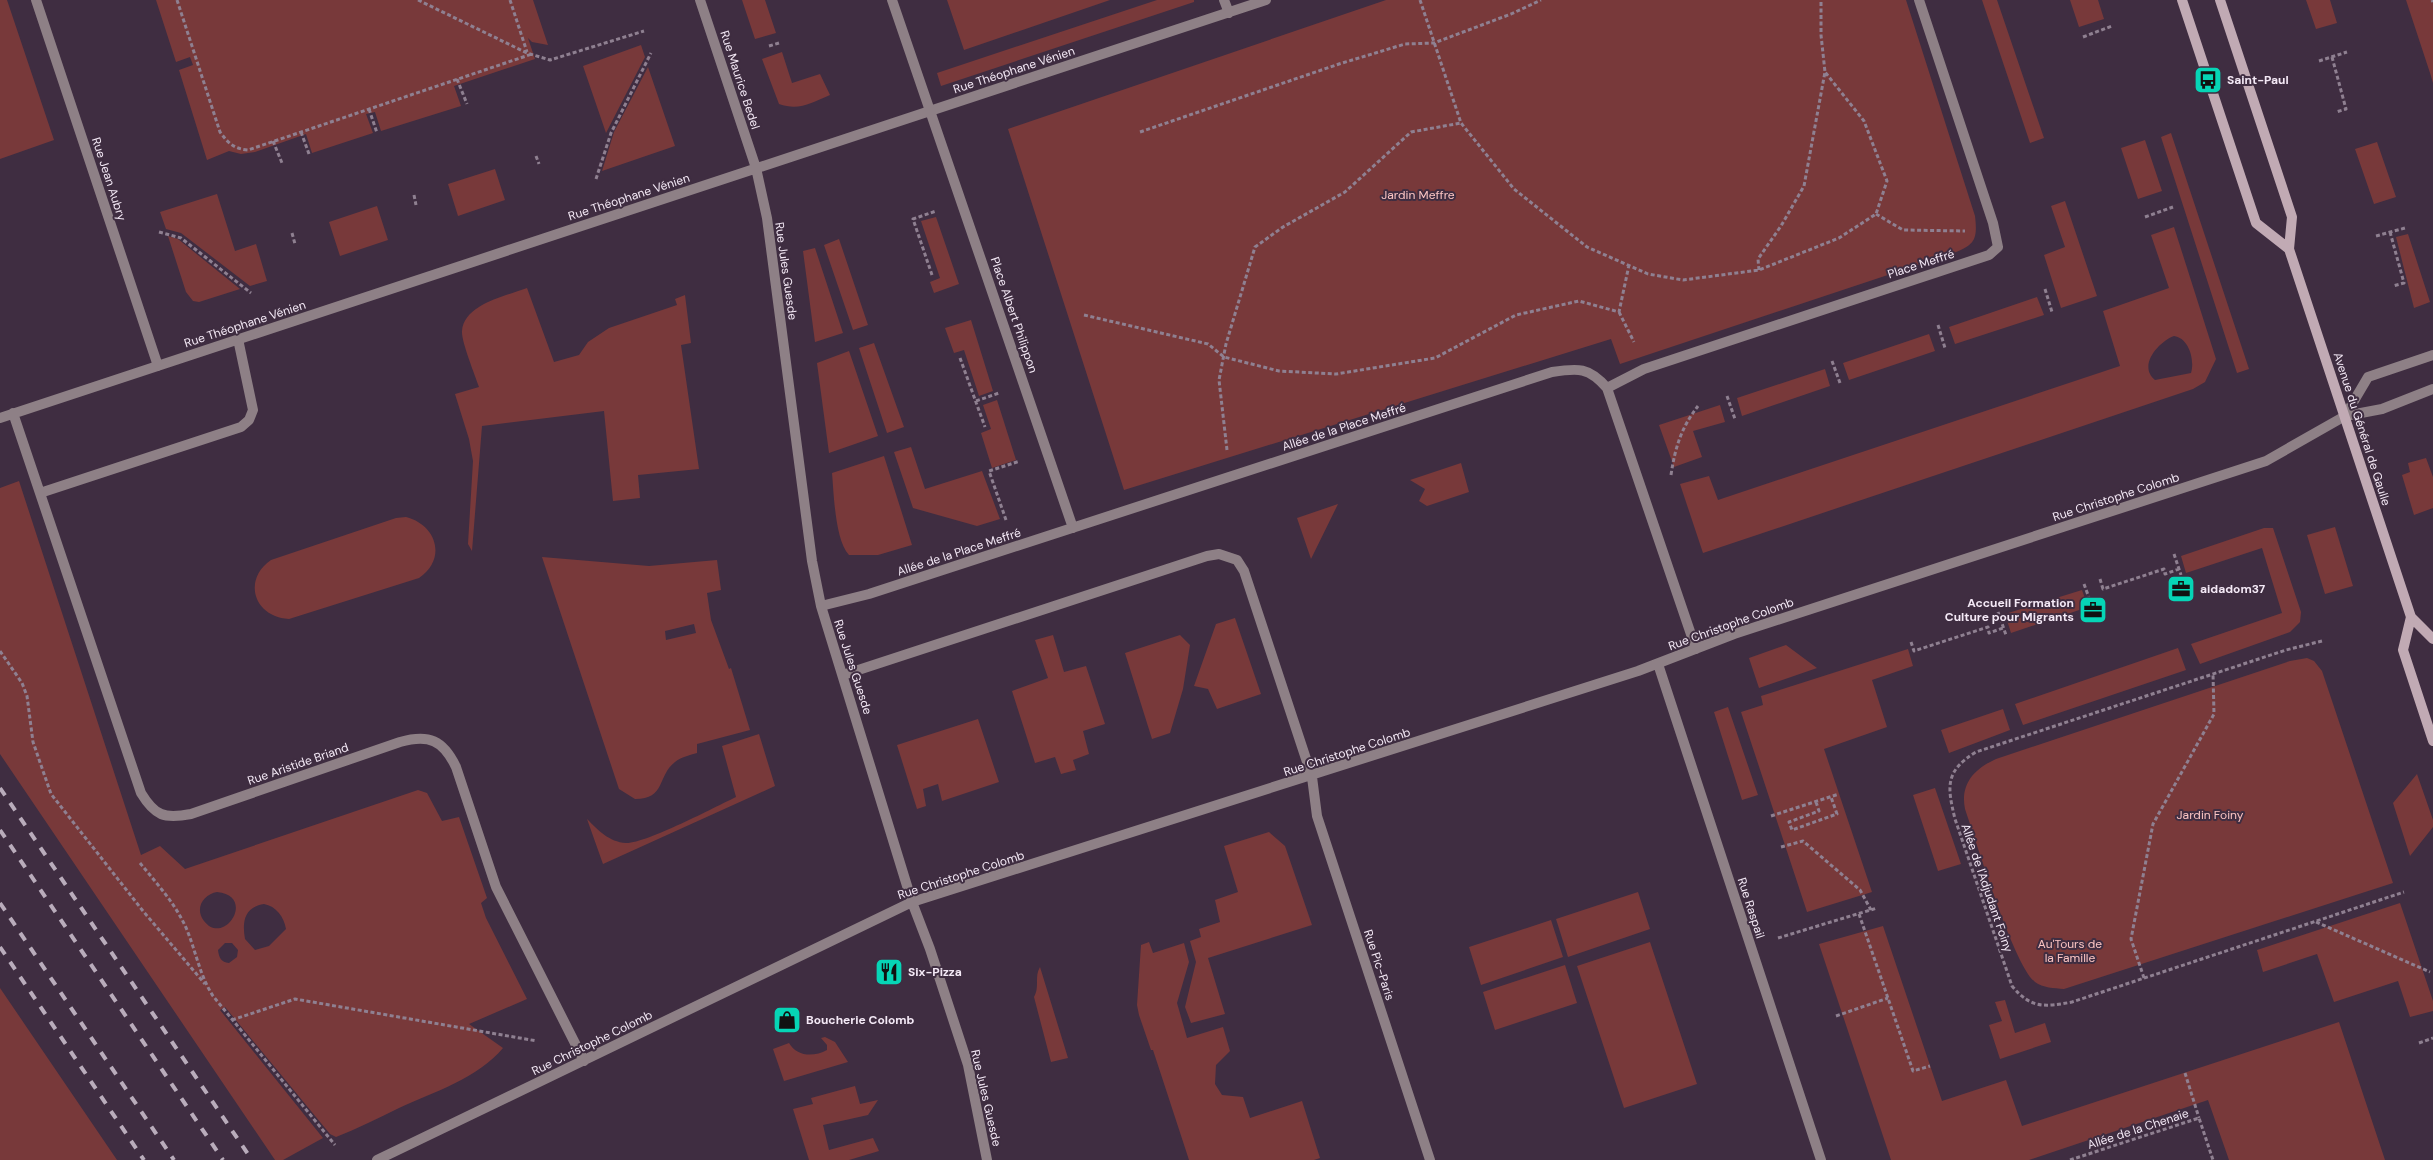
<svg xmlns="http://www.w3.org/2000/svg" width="2433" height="1160" viewBox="0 0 2433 1160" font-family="'DM Sans',sans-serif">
<rect width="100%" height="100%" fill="#3f2d41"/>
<path fill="#78393a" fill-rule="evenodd" d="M0 0H7L54 140 0 159Z
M156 0H533L548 45 532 42 528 38 535 59 454 86 461 106 381 131 375 112 366 114 373 133 312 153 306 134 255 152 241 154 229 151 207 160 179 70 193 65 190 57 176 62Z
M742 0H765L776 33 755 39Z
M947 0H1110L964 50Z
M1157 0H1194V2L941 86 937 73Z
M1386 0H1906L1975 216C1978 241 1974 245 1951 254L1620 364 1611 339 1124 490 1008 129Z
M1982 0H1997L2044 138 2030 143Z
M2070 0H2098L2104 19 2079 27Z
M2306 0H2330L2337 23 2316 29Z
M2406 0H2433V83L2431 76Z
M641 45 645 57 606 133 583 66Z
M782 52 792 83 820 74 830 95C811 103 799 111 779 104L762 59Z
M648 67 675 146 602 171 614 132Z
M2171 133 2249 369 2237 373 2161 137Z
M2145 140 2162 191 2138 199 2121 148Z
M2377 142 2396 197 2374 204 2355 149Z
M495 169 505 200 458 216 448 184Z
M217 194 235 251 256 244 267 281 250 286 181 233 166 229 160 212Z
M2065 201 2097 296 2061 308 2044 255 2065 247 2051 206Z
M377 206 388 240 340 256 329 222Z
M936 217 959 284 934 293 930 282 940 278 921 221Z
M2174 227 2216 359 2205 382 2193 389 1703 553 1680 484 1709 476 1718 500 2120 366 2103 311 2169 288 2151 235ZM2174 336C2189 338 2195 360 2191 373L2155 380C2137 365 2160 341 2174 336Z
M2408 234 2430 302 2414 308 2396 237Z
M168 236 178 239 240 289 199 302 193 301 186 292Z
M839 239 868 325 853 330 824 245Z
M815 248 843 333 815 342 803 251Z
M527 288 554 362 579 355 588 342 609 328 677 305 675 299 685 295 691 343 681 345 699 469 638 475 640 498 613 501 604 411 482 426 472 551 468 544 473 461 469 439 455 394 479 387C475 375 461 341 462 331 464 304 506 296 527 288Z
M2037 297 2044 315 1955 344 1949 327Z
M971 320 993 391 979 396 964 350 954 353 945 328Z
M1929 334 1935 351 1849 380 1843 363Z
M874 343 904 427 887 433 859 348Z
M849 351 878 436 829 453 817 363Z
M1825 369 1830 386 1742 416 1737 398Z
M997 400 1016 460 992 468 981 433 991 429 983 405Z
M1720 405 1725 422 1693 431 1702 457 1674 467 1659 425Z
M911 447 925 489 982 471 1000 519 977 526 913 508 894 452Z
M884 456 912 545 878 555H849C835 540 834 495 832 473Z
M2426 458 2433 477V508L2414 515 2402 475 2410 472 2408 463Z
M1461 463 1469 492 1427 506 1419 501 1425 489 1410 480Z
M19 481 141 855 160 846 185 869 418 790 427 793 442 821 459 817 487 898 481 903 486 918 527 999 469 1024 503 1048C478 1078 434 1092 399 1108 378 1118 357 1129 336 1137L330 1134 225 1007 220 1010 323 1138 283 1160H275L0 754V488ZM217 892C257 896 224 947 204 921 194 908 204 894 217 892ZM264 904C276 906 284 917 286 929L269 946 255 950 245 939C242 922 244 907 264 904ZM225 943H232L238 950 237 957 229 963C221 962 219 958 218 950Z
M1338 504 1311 559 1297 518Z
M406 517C437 525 447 559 419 578L289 619C254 617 242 580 271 560L396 518Z
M2335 527 2353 586 2325 594 2307 535Z
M2264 528H2273L2301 612 2300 622 2290 632 2200 664 2191 644 2282 613 2262 548 2186 573 2181 556Z
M542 557 649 566 717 560 721 590 707 593 711 620 729 669 731 668 750 730 697 744V753C690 755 681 757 675 762 657 776 666 799 635 799L619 789ZM694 624 696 633 666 640 665 631Z
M2082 590 2088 607 2011 633 2005 614Z
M1235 618 1261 694 1217 709 1208 689 1194 686 1216 624Z
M1053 635 1064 672 1086 666 1105 724 1083 731 1089 754 1073 760 1076 770 1061 774 1055 757 1035 763 1012 691 1048 678 1035 640Z
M1180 635 1190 645 1183 689 1170 733 1152 739 1125 653Z
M1786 645 1817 668 1759 688 1749 658Z
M2178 648 2186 670 2023 725 2015 704Z
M1908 649 1913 666 1872 680 1887 727 1824 749 1872 892 1807 912 1741 712 1763 705 1761 696Z
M2307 658 2314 661 2322 671 2393 883 2064 989C2054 988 2043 988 2035 982 2014 966 1976 841 1965 809 1960 784 1974 769 1996 759L2290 661Z
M1728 707 1758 795 1742 800 1714 712Z
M2003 709 2010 730 1949 753 1941 730Z
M978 719 999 782 942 801 938 784 923 789 926 806 917 809 897 745Z
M759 734 775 786 603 864 587 819C598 830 609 842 626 843 645 844 715 807 736 797L722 746Z
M2417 774 2433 820V827L2410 856 2393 803Z
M1935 788 1961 864 1938 871 1913 795Z
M1269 832 1285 846 1312 925 1208 958 1225 1014 1191 1023 1185 1007 1196 962 1190 941 1201 937 1199 929 1220 922 1215 900 1238 892 1224 846Z
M1638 892 1650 929 1568 957 1556 919Z
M2400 903 2433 1001V1011L2410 1017 2398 981 2334 1002 2317 954 2263 972 2257 950Z
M1551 920 1563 957 1481 985 1469 947Z
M1883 926 1942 1101 2006 1080 2022 1126 2339 1022 2385 1160H2229L2208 1100 2029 1160H1891L1819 944Z
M1149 942 1153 953 1184 943 1189 962 1177 1003 1187 1038 1223 1027 1230 1051 1216 1065 1215 1084 1222 1095 1243 1097 1250 1118 1302 1101 1320 1158 1314 1160H1189L1153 1050H1151L1139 1015 1137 1005 1141 945Z
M1650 942 1697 1084 1624 1108 1577 966Z
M1565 965 1577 1003 1495 1030 1483 992Z
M1040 967 1068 1058 1051 1062 1034 997C1040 986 1034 977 1040 967Z
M0 988 117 1160H0Z
M2005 1000 2015 1033 2045 1023 2051 1042 2000 1059 1989 1025 2002 1021 1995 1002Z
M825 1037 835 1042 848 1062 784 1081 773 1049 789 1043C797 1057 814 1057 827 1050V1045L821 1038Z
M855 1086 860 1104 878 1100 868 1115 823 1125 829 1150 873 1138 879 1151 849 1160H809L793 1109 813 1104 811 1098Z"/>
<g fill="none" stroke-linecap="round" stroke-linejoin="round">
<path stroke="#8f8091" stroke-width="3" stroke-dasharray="4 2.5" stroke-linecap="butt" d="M177 0 220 132C228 143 234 149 248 150L532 54
M418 0 527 53 550 60 644 31
M510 0 527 52
M1420 0 1461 123 1514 189 1587 247 1648 274 1683 280 1759 270 1839 238 1876 214 1887 181 1864 121 1825 72
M2432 0 2433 2
M2083 37 2112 26
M769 46 779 43
M2332 57 2346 109 2336 112
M2319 61 2347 52
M457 79 467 104
M369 109 377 133
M301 132 309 154
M1140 132 1339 64 1405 44 1434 43 1511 14 1541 0
M273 141 282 163
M536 156 539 164
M596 179 611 133 651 53
M414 195 416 205
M1876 214 1903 230 1965 231
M2145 217 2173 207
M159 232 181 238 251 293
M2390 232 2404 283 2393 286
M292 233 295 244
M2376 236 2405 228
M1759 270 1758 259 1781 226 1804 186 1825 72 1821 35V0
M932 275 913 219 936 211
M2045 289 2052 312
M1619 312 1634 342
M1084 315 1208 344 1224 357 1279 371 1336 374 1435 358 1516 315 1579 301 1619 312 1629 265
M1938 325 1945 348
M960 358 985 427
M1832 361 1840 383
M1727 396 1735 419
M976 401 999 393
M1227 450 1219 380 1226 344 1255 247 1283 227 1345 192 1411 132 1461 123
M1671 475C1675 448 1681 428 1698 406
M1006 520 989 471 1020 461
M2174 554 2181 575
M2100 579 2103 589 2164 569 2165 574 2179 569
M2084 584 2092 606
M1998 612 2006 635
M2322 641 2286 650 1976 752C1945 771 1947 786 1955 819L2012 986C2031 1009 2045 1007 2072 1002L2404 892
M1911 642 1914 651 1988 627 1989 633 2003 628
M0 651 22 683 27 696 33 742 51 794 143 911 205 984
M1816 802 1819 811 1789 822 1792 830 1837 814 1831 797
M1771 816 1839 794
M1781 847 1803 841 1860 890 1871 910
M140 863C157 884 176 904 187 930 196 952 200 976 213 996L335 1145
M1859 914 1913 1071 1930 1066
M2316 922 2430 972
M1778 938 1877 908
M2144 978 2131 939 2153 824 2214 714 2213 674
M1836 1016 1888 998
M232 1020 295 999 537 1041
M2419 1043 2433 1038
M2185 1073 2199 1118
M2070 1160 2199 1118 2213 1160"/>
<path stroke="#8e8086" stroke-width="10" d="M36 0 158 366
M700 0 756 168 767 218 812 561 821 606 912 902 930 949 968 1065 987 1160
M892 0 1073 528
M1224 0 1229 13
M1607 388 1644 369 1989 255 1998 247 1993 223 1919 0
M13 413 141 793C155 816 164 819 191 814L400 742C429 734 443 740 456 767L496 887 584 1061
M2345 416 2368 377 2433 355
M0 418 1266 0
M40 493 241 427 249 420 253 410 238 339
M821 606 869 594 1552 372C1578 368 1589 367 1607 388L1696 649
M1658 664 1821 1160
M843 675 1207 556 1219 554 1237 560 1244 571 1312 777 1317 816 1430 1160
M377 1160 912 902 1638 671 1734 634 2266 461 2345 416 2382 409 2433 389"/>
<path stroke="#c1aab4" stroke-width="10" d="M2182 0 2256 223 2289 249
M2220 0 2292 217 2289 249 2411 617 2433 639
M2411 617 2403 650 2433 741"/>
<path stroke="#b9acbb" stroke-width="4" stroke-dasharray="9 9" stroke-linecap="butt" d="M0 788 252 1160
M0 830 223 1160
M0 903 174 1160
M0 947 144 1160"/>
</g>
<defs>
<symbol id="bus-square" viewBox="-11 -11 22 22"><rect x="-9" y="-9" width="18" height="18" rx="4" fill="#06d5b6" stroke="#3f2d41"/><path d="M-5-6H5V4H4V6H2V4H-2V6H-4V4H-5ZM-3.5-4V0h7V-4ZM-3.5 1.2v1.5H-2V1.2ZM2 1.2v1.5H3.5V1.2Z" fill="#111"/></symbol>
<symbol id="office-square" viewBox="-11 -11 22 22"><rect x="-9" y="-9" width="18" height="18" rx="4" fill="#06d5b6" stroke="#3f2d41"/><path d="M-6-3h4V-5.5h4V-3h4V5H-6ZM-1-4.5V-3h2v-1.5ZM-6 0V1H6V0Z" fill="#111"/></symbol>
<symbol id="restaurant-square" viewBox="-11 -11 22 22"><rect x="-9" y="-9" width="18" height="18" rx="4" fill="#06d5b6" stroke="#3f2d41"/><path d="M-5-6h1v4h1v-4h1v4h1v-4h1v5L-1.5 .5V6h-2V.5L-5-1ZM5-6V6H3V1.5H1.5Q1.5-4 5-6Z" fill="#111"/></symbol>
<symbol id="shop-square" viewBox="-11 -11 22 22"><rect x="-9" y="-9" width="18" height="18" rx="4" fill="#06d5b6" stroke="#3f2d41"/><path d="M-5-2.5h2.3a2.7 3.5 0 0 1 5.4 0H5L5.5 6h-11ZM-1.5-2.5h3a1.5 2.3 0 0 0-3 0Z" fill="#111"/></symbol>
</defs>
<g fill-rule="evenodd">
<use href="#bus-square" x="2192" y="64" width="32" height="32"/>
<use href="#office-square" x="2165" y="573" width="32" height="32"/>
<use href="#office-square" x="2077" y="594" width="32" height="32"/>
<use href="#restaurant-square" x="873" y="956" width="32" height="32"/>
<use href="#shop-square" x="771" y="1004" width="32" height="32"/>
</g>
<g text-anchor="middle" stroke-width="4" stroke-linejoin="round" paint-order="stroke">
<g font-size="12" fill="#f4e9f6" stroke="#3f2d41">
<text transform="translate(1014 70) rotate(-18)" y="4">Rue Théophane Vénien</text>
<text transform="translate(740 80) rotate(72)" y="4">Rue Maurice Bedel</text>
<text transform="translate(109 179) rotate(72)" y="4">Rue Jean Aubry</text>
<text transform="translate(629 197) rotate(-18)" y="4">Rue Théophane Vénien</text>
<text transform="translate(1921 264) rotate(-18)" y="4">Place Meffré</text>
<text transform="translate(786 271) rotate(82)" y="4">Rue Jules Guesde</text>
<text transform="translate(1014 315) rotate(71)" y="4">Place Albert Philippon</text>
<text transform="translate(245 324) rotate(-18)" y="4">Rue Théophane Vénien</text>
<text transform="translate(1344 427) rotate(-18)" y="4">Allée de la Place Meffré</text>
<text transform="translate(2362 429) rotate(72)" y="4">Avenue du Général de Gaulle</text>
<text transform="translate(2116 497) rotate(-18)" y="4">Rue Christophe Colomb</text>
<text transform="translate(959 552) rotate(-18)" y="4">Allée de la Place Meffré</text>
<text transform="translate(1731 624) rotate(-20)" y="4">Rue Christophe Colomb</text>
<text transform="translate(853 667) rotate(72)" y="4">Rue Jules Guesde</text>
<text transform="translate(1347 752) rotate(-18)" y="4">Rue Christophe Colomb</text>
<text transform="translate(298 764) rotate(-19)" y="4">Rue Aristide Briand</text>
<text transform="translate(961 875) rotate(-18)" y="4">Rue Christophe Colomb</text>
<text transform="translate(1987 888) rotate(71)" y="4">Allée de l'Adjudant Foiny</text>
<text transform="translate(1751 908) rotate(72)" y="4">Rue Raspail</text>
<text transform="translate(1379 965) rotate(72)" y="4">Rue Pic-Paris</text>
<text transform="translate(592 1043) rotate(-26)" y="4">Rue Christophe Colomb</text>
<text transform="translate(986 1098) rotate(77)" y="4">Rue Jules Guesde</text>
<text transform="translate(2138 1129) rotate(-18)" y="4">Allée de la Chenaie</text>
</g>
<g font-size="12" font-weight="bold" fill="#f4e9f6" stroke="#3f2d41" text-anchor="start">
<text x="2227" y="84">Saint-Paul</text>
<text x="2200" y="593">aidadom37</text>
<text x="2074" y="607" text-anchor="end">Accueil Formation<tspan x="2074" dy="14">Culture pour Migrants</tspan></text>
<text x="908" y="976">Six-Pizza</text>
<text x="806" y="1024">Boucherie Colomb</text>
</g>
<g font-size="12" fill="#fbc4c2" stroke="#3f2d41">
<text x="1418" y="199">Jardin Meffre</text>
<text x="2210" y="819">Jardin Foiny</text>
<text x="2070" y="948">Au'Tours de<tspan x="2070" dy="14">la Famille</tspan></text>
</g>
</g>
</svg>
